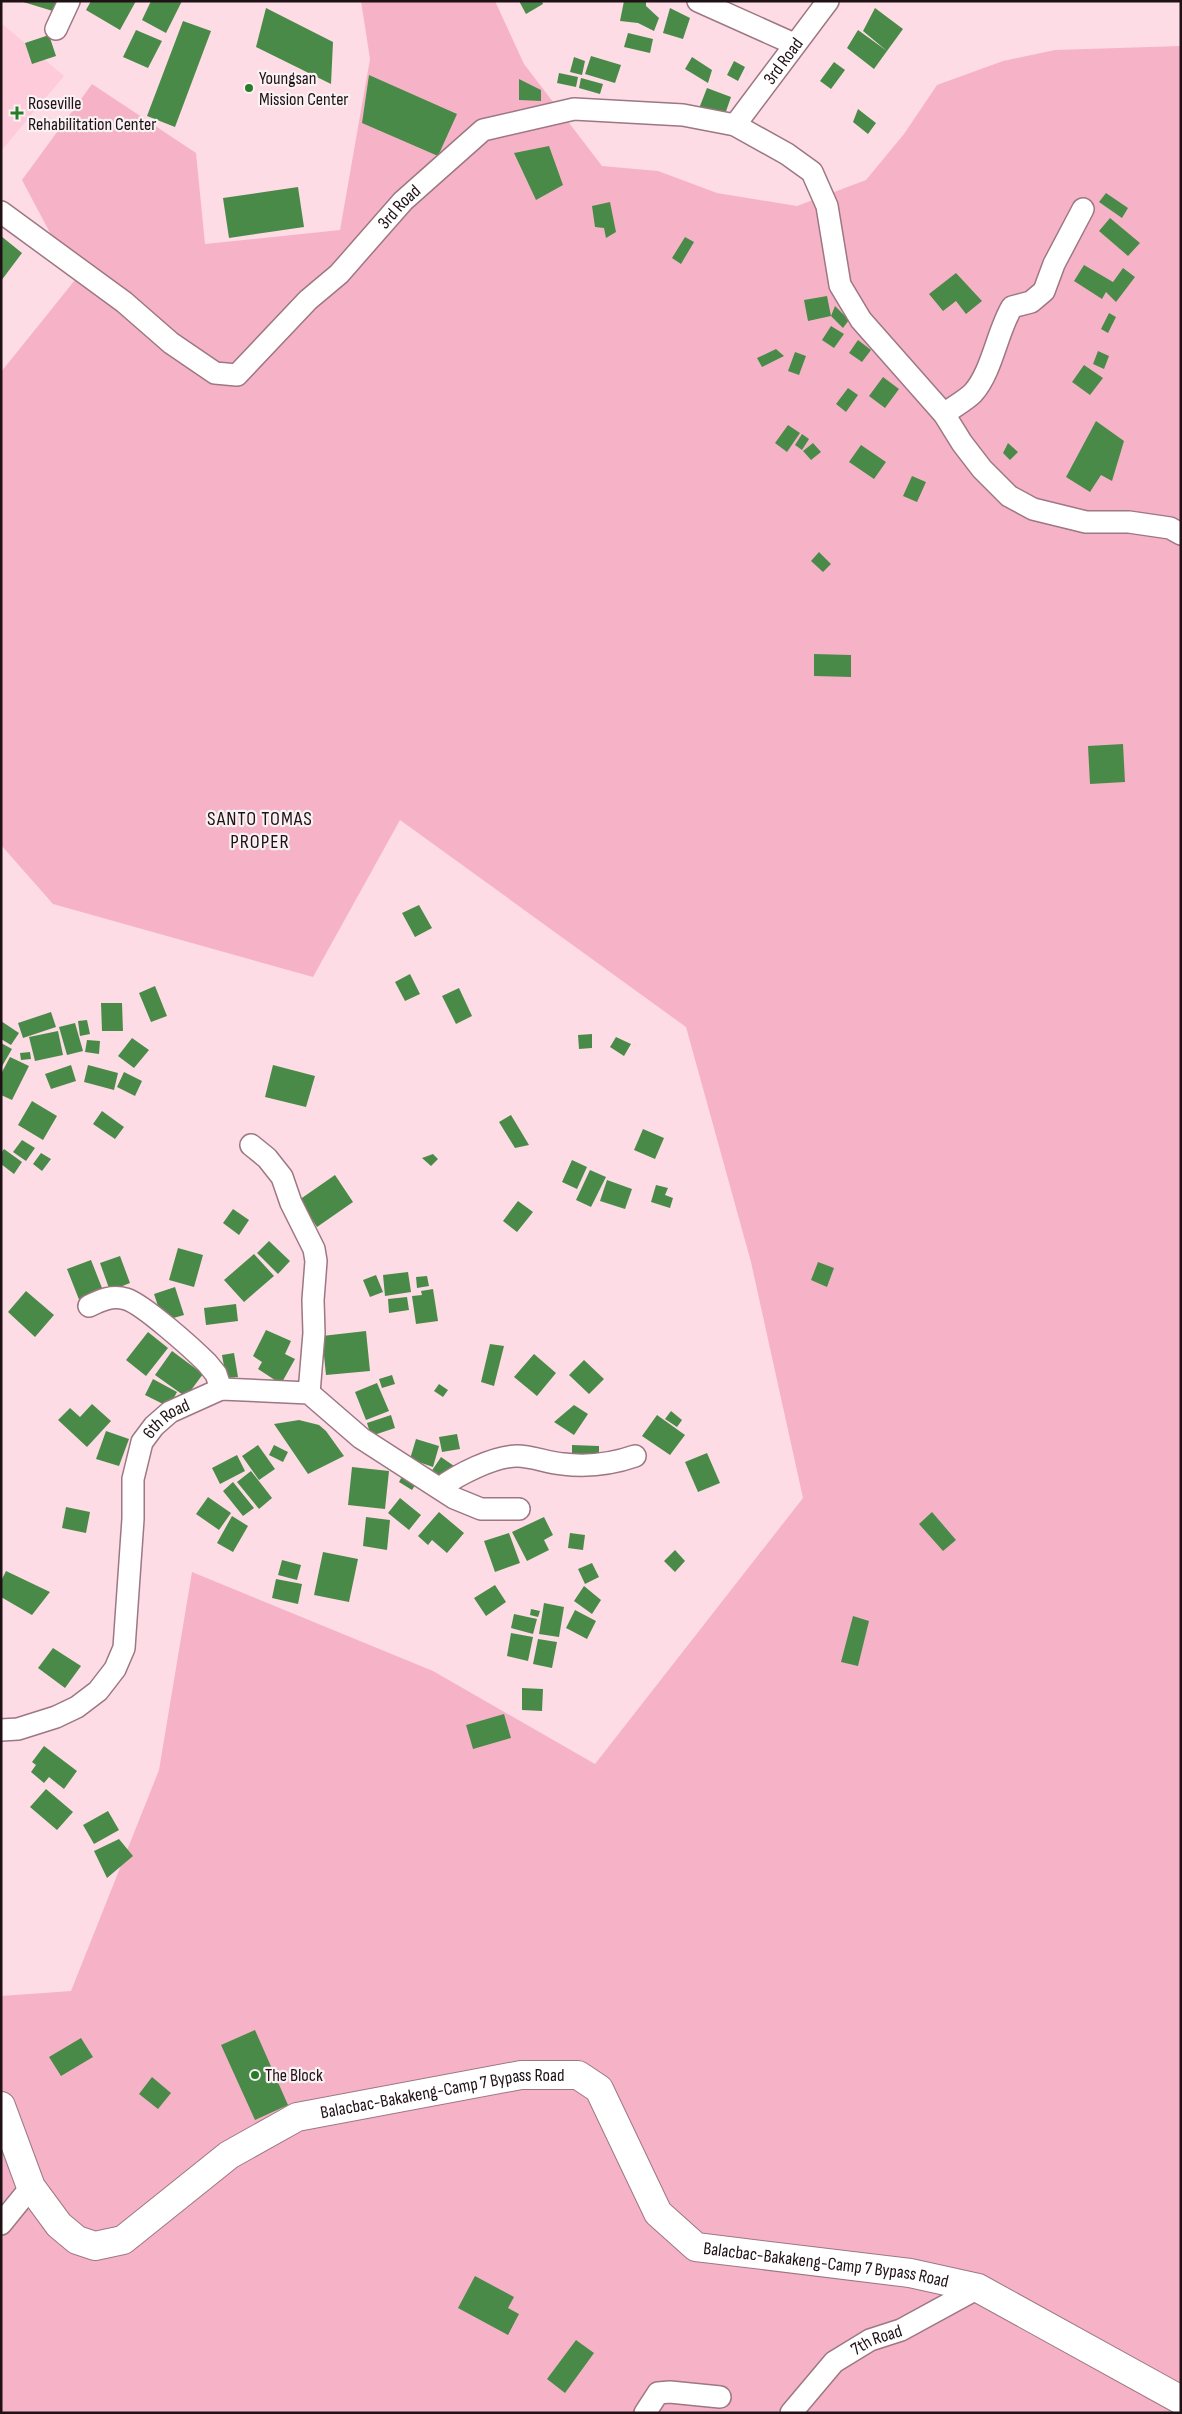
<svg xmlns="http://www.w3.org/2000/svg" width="1182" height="2414" viewBox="0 0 1182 2414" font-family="'Sofia Sans Condensed',sans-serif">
<rect width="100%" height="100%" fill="#fddce5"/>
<path fill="#fdcbda" d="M1 23 64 76 1 151Z"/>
<path fill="#f6b3c8" d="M361 1H495L524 64 602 166 658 171 717 193 797 206 866 180 904 134 937 85 1003 61 1055 50 1181 46V2413H1V1996L71 1991 159 1770 192 1572 433 1671 595 1764 803 1498 751 1262 686 1027 400 820 313 977 53 904 1 845V372L75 280 22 180 92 84 196 153 205 244 340 230 370 59Z"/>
<path fill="#4a8a48" d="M20 1H59L56 12Z
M91 1H136L120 30 86 10Z
M151 1H182L166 33 142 20Z
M519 1H542L543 4 526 14Z
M624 1H646V6L659 18 654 31 638 23 620 21Z
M266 8 333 42 331 84 256 47Z
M670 8 690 18 683 39 663 33Z
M875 8 903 29 887 51 863 31Z
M183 21 211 31 175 127 147 116Z
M136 30 162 41 148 68 123 57Z
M858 30 887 51 874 69 847 48Z
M628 33 653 39 650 53 624 47Z
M49 35 56 56 32 64 25 43Z
M591 56 621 65 615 83 585 74Z
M574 57 585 61 582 75 570 72Z
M692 57 712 70 708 83 685 69Z
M734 61 745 67 738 81 727 75Z
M834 62 845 70 831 89 820 81Z
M559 73 578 77 576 87 557 83Z
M369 75 457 114 438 156 362 123Z
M581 78 603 84 600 94 579 88Z
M519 79 541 90V101L519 100Z
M707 88 731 97 723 120 698 111Z
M858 109 876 123 868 134 853 122Z
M549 146 563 185 536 200 514 153Z
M298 187 304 227 229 238 223 198Z
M1106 193 1128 208 1122 218 1099 202Z
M610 202 616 232 606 238 604 228 595 227 592 206Z
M1110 218 1140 243 1128 256 1099 231Z
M1 236 22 253 1 281Z
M685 237 694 242 681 264 672 258Z
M1084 265 1113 282 1123 268 1135 277 1116 302 1106 292 1102 299 1074 281Z
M956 273 982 301 966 314 956 301 943 311 929 294Z
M827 296 831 316 808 321 804 300Z
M835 306 849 320 843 328 831 316Z
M1109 313 1116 317 1108 333 1101 329Z
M831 326 844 334 834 348 822 340Z
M858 340 871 350 862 362 849 353Z
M776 349 784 356 762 367 757 358Z
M1098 351 1109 356 1104 369 1093 364Z
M795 352 806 356 799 375 788 371Z
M1084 365 1103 378 1090 395 1072 382Z
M883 377 899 389 885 408 869 396Z
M848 388 858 395 846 412 836 404Z
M1096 421 1124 441 1112 481 1101 475 1090 492 1066 477Z
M788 425 800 433 787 452 775 443Z
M802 434 809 439 802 450 795 445Z
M813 443 821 452 811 460 803 451Z
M1008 443 1018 452 1010 460 1003 453Z
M861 445 886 462 874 479 849 462Z
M912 476 926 482 917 502 903 496Z
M819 552 831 564 823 572 811 561Z
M814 654 851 655V677L814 676Z
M1123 744 1125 782 1090 784 1088 746Z
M419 905 432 928 415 937 402 913Z
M410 974 420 994 405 1001 395 982Z
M155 986 167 1016 151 1022 139 993Z
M459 988 472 1016 456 1024 442 996Z
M101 1003H122L123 1031H102Z
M51 1012 56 1027 23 1038 18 1023Z
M87 1020 90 1034 80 1036 78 1021Z
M1 1021 19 1033 11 1045 1 1039Z
M75 1023 83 1051 67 1055 59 1027Z
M58 1031 63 1055 35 1061 29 1037Z
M592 1034V1048L579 1049 578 1035Z
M616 1037 631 1044 624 1056 610 1047Z
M132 1038 149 1050 134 1068 118 1056Z
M87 1040 100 1041 99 1054 85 1052Z
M1 1043 12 1049 1 1068Z
M30 1052 31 1059 21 1060 20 1053Z
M10 1057 29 1066 12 1100 1 1095V1074Z
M71 1065 76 1081 51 1089 45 1074Z
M88 1065 118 1073 114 1090 84 1082Z
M273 1065 315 1076 306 1107 265 1097Z
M124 1072 142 1081 135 1096 117 1087Z
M32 1101 57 1116 43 1140 18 1125Z
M102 1111 124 1127 115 1139 93 1124Z
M511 1115 529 1145 515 1148 499 1122Z
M643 1129 664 1138 655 1159 634 1150Z
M22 1140 35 1148 26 1161 13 1152Z
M4 1149 22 1162 14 1174 1 1164V1153Z
M41 1153 51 1159 42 1171 33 1164Z
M433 1154 438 1159 431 1166 422 1158Z
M572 1160 587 1167 577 1189 562 1182Z
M590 1170 606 1177 591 1207 576 1200Z
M335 1175 353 1202 317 1227 299 1200Z
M607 1180 632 1189 625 1209 600 1201Z
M656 1185 668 1188 665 1195 673 1198 670 1208 651 1202Z
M518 1201 533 1212 517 1232 503 1221Z
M233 1209 249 1220 239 1235 223 1223Z
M269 1241 290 1261 278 1274 257 1253Z
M178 1248 203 1255 194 1287 169 1280Z
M254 1254 274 1276 244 1302 224 1280Z
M120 1256 130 1283 110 1291 100 1263Z
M91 1260 104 1293 80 1302 67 1269Z
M818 1262 834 1268 827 1287 811 1280Z
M408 1272 411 1292 385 1296 383 1275Z
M376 1275 383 1292 370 1297 363 1280Z
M427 1276 429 1286 417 1288 416 1277Z
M175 1287 184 1315 163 1321 154 1294Z
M433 1289 438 1321 416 1324 412 1296 422 1295 421 1291Z
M26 1291 54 1315 35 1337 8 1312Z
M407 1297 409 1310 389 1313 388 1299Z
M236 1304 238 1321 206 1325 204 1308Z
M266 1330 291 1341 285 1354 295 1359 281 1384 258 1369 262 1362 253 1356Z
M366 1331 370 1371 326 1375 322 1336Z
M148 1332 168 1348 146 1376 126 1360Z
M490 1344 504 1346 494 1386 481 1382Z
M172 1351 203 1374 186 1397 155 1375Z
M234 1353 238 1377 226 1378 222 1355Z
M534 1354 556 1373 537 1396 514 1377Z
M584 1360 604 1379 589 1394 569 1375Z
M392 1375 395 1384 382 1388 379 1379Z
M153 1379 177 1392 169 1407 145 1395Z
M377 1383 389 1411 366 1420 355 1392Z
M439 1384 448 1390 443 1397 434 1391Z
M92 1404 111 1421 87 1447 58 1420 70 1408 80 1417Z
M574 1405 588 1414 574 1435 554 1422Z
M671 1411 682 1420 677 1427 665 1419Z
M391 1415 395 1428 371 1436 367 1423Z
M657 1415 685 1435 670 1455 642 1436Z
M299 1420 319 1425 326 1431 344 1456 308 1474 274 1424Z
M106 1431 129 1439 119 1466 96 1459Z
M457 1434 460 1449 442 1452 439 1437Z
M416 1439 439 1446 433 1467 410 1459Z
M258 1445 275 1469 259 1480 242 1456Z
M274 1445 288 1452 283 1462 269 1455Z
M572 1445 599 1446V1459L572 1458Z
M707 1453 720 1483 698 1492 685 1462Z
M237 1455 245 1471 220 1484 212 1468Z
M441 1457 454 1466 444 1481 431 1472Z
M352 1467 389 1471 385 1509 348 1505Z
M251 1471 272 1498 259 1509 237 1482Z
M404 1473 417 1482 412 1490 399 1482Z
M233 1482 254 1508 243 1516 223 1491Z
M208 1497 231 1513 219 1530 196 1514Z
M400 1498 421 1515 409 1530 388 1513Z
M66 1507 90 1512 86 1533 62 1528Z
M439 1512 464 1533 447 1553 432 1540 428 1545 418 1536Z
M932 1512 956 1540 943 1551 919 1524Z
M232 1516 248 1526 233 1552 217 1543Z
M366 1517 390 1520 387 1550 363 1546Z
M544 1517 553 1535 544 1540 549 1550 527 1561 512 1532Z
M509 1533 520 1563 495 1572 484 1541Z
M570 1533 585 1535 583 1550 568 1548Z
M675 1550 685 1561 675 1572 664 1561Z
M323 1552 358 1559 349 1602 314 1595Z
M282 1560 301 1565 297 1580 278 1575Z
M592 1563 599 1577 585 1584 578 1569Z
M6 1571 50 1592 32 1615 1 1597V1581Z
M276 1579 302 1584 298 1604 272 1598Z
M495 1585 506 1602 486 1616 474 1598Z
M584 1586 601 1600 592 1614 574 1601Z
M544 1603 564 1607 559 1637 539 1634Z
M531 1609 540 1611 538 1617 530 1615Z
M575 1610 596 1621 587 1639 566 1628Z
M514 1614 537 1619 533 1634 511 1628Z
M853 1616 869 1621 858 1666 841 1662Z
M511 1633 533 1637 528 1661 507 1656Z
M538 1639 557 1642 552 1668 533 1664Z
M53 1648 81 1666 65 1688 38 1668Z
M522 1688 543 1689 542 1711 522 1710Z
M504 1714 511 1738 473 1749 466 1725Z
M44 1746 77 1771 64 1789 49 1777 44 1783 31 1772 36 1765 32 1762Z
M46 1789 73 1812 57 1830 30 1807Z
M108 1811 119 1830 94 1844 83 1825Z
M119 1839 133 1856 107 1878 94 1851Z
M255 2030 288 2105 255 2120 221 2045Z
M81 2038 93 2057 61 2076 49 2057Z
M152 2077 171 2093 158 2109 139 2094Z
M475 2276 514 2297 508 2308 519 2314 508 2335 458 2308Z
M576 2340 594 2353 565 2393 547 2379Z"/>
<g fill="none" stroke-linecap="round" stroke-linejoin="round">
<defs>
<g id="minor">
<path d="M698 1 794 44"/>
<path d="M56 29 69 1"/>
<path id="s1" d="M735 125 828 1"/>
<path id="s2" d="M1 212 124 302 171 343 215 373 237 375 308 300 339 274 403 201 483 130 574 109 683 115 735 125 787 154 812 172 827 206 840 285 861 320 944 414 962 443 982 469 1009 496 1033 509 1086 522H1129L1170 528 1181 534"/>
<path d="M944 414C953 407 965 401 973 393 992 372 997 332 1012 307L1031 302 1044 291 1054 264 1083 209"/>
<path d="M251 1145 267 1158 282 1177 291 1203 314 1249 316 1261 313 1300 314 1333 309 1393"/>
<path d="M89 1306C101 1300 112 1295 126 1299 143 1304 193 1349 207 1363L216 1374 221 1389"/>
<path d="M440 1488C457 1475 494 1456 517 1456 532 1456 548 1463 563 1464 588 1467 612 1464 635 1456"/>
<path id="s3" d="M1 1730 18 1729 56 1717 77 1707 98 1691 115 1669 124 1648 133 1519V1479L142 1442 154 1426 170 1412 221 1389 309 1393 361 1438 454 1498 481 1509H519"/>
<path d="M1 2224 31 2187"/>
<path d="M645 2413 658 2393 670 2392 720 2397"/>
<path id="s4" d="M791 2413 834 2362 870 2340 901 2330 978 2288"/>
</g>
<g id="major">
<path id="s5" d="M1 2106 31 2187 59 2225 77 2240 95 2246 123 2240 229 2155 297 2117 521 2075H578L599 2089 658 2213 696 2247 910 2273 978 2288 1181 2400"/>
</g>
</defs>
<use href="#minor" stroke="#9d7783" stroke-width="24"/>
<use href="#major" stroke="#9d7783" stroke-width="30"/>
<use href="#minor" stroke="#fff" stroke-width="21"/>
<use href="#major" stroke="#fff" stroke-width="28"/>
</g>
<g fill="#277c29" stroke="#f9f1f3" stroke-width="2">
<circle cx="249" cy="88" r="5"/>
<path d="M14.5 105.5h5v5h5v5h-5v5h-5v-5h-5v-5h5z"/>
<circle cx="255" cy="2075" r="5"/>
</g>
<g text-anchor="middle" stroke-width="4.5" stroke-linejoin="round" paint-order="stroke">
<g font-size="18" fill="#1f1116" stroke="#f9f1f3">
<text dy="6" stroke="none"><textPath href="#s1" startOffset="80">3rd Road</textPath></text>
<text dy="6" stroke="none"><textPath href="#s2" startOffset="524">3rd Road</textPath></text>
<text dy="6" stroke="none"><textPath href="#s3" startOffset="399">6th Road</textPath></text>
<text dy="6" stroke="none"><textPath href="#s5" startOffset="566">Balacbac-Bakakeng-Camp 7 Bypass Road</textPath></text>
<text dy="6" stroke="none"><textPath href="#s5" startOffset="1048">Balacbac-Bakakeng-Camp 7 Bypass Road</textPath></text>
<text dy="6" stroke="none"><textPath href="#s4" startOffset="115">7th Road</textPath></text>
</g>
<g font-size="18" fill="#1f1116" stroke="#f9f1f3" text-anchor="start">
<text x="259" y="84">Youngsan<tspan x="259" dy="21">Mission Center</tspan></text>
<text x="28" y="109">Roseville<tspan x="28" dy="21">Rehabilitation Center</tspan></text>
<text x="265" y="2081">The Block</text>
</g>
<g font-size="20" letter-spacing="1" fill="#1f1116" stroke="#f9f1f3">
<text x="260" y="825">SANTO TOMAS<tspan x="260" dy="23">PROPER</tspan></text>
</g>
</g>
<rect width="1182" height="2414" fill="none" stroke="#1f1116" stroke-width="5"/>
</svg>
